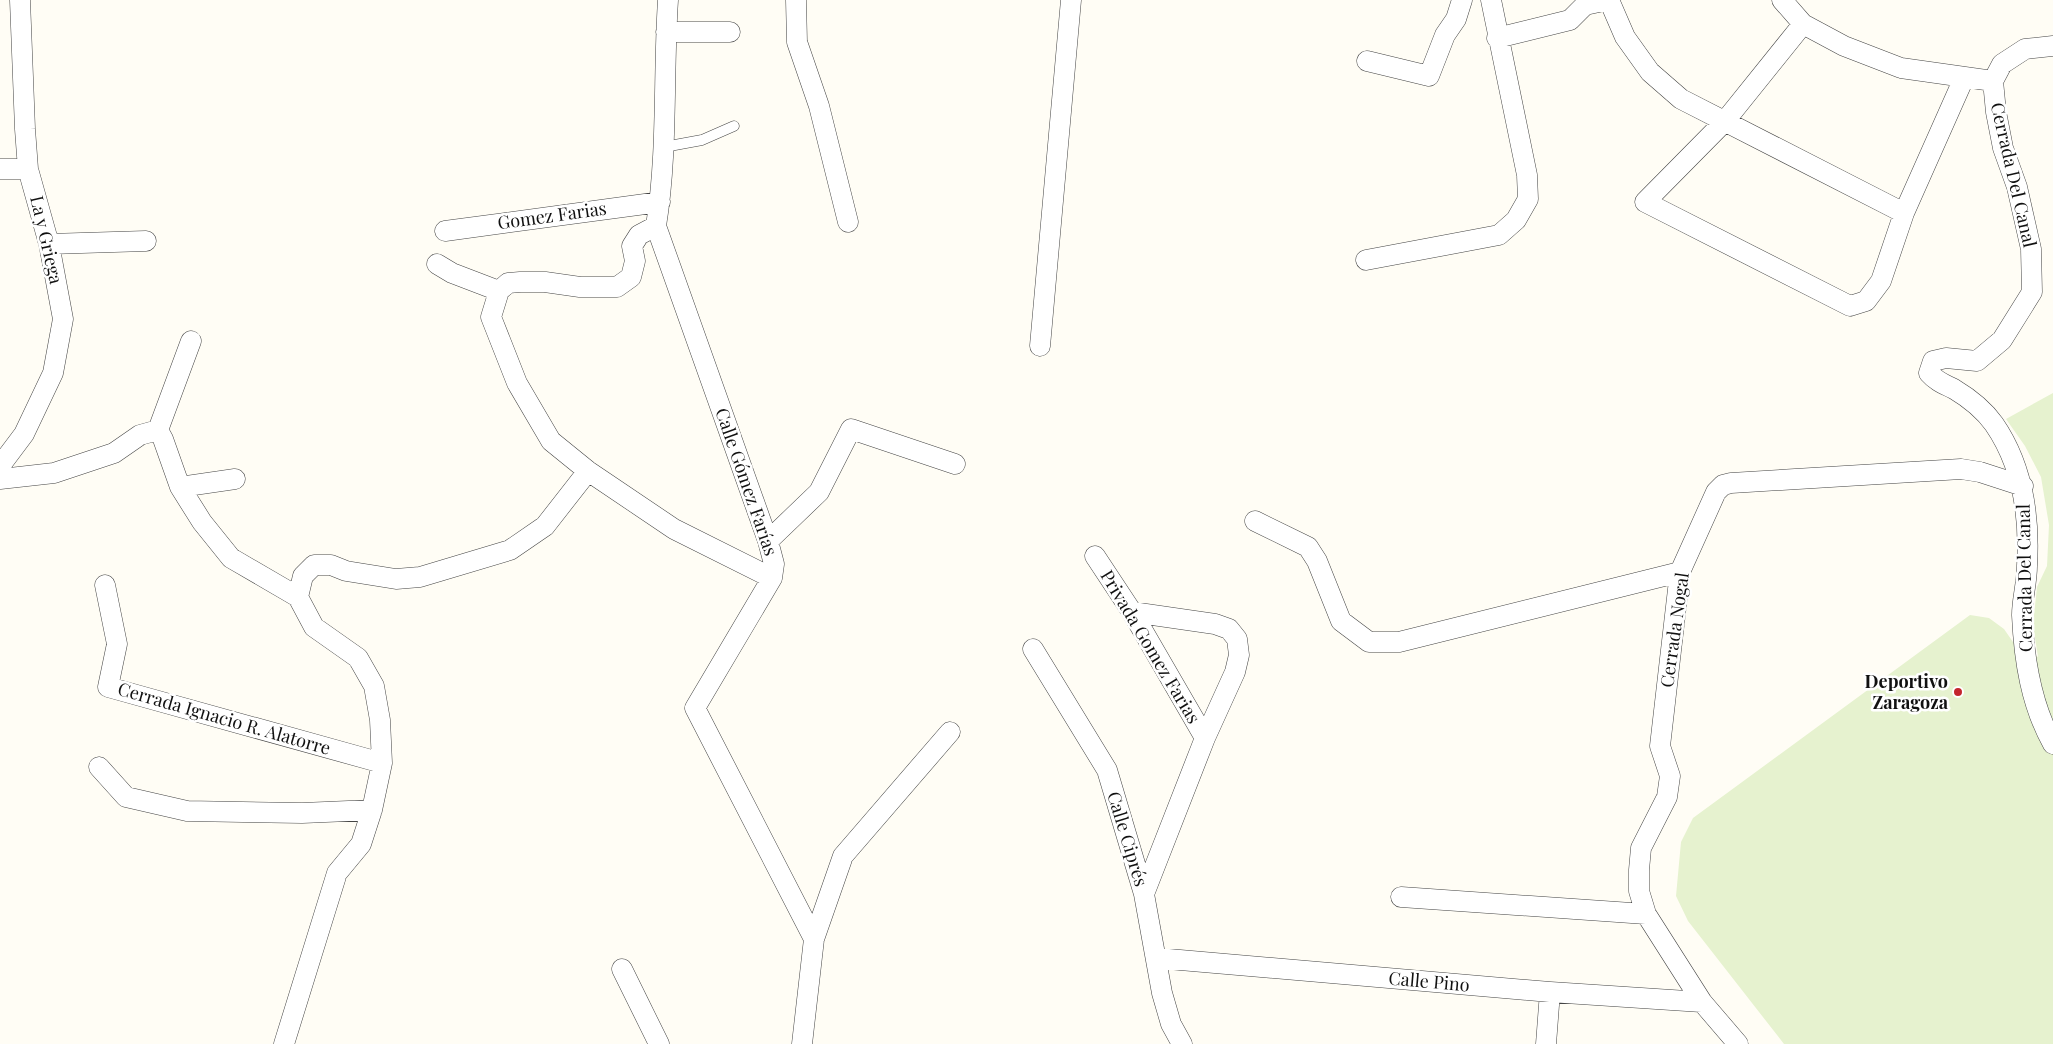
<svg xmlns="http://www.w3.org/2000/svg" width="2053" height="1044" viewBox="0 0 2053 1044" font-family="'Playfair Display',serif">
<rect width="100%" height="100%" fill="#fffdf5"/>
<path fill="#e6f2cf" d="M2053 393V1044H1784L1688 921 1676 896 1681 842 1693 818 1970 615 1989 618 2004 629 2013 642 2038 657 2033 625 2037 587 2047 566 2049 525 2041 477 2025 446 2006 419Z"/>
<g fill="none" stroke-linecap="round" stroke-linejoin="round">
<defs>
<path id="service" d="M664 147 702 140 734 126"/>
<path id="minor" d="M668 0C663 75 668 152 656 226L768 541 774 564 772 578 695 708 814 939 802 1044
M796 0 797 42 819 106 848 222
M1609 0 1625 37 1650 72 1681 99 1904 213
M1782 0 1803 24 1844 46 1901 68 1993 81
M1803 24 1725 121 1645 202 1850 306 1866 301 1881 281 1904 213 1964 78
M666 32H730
M1497 38 1570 20 1585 5 1608 0
M2053 46 2025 49 2002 64 1993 81 1996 112 2003 148 2017 187 2031 249 2032 292 2002 340 1977 361 1946 358 1933 361 1929 373C1937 382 1944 384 1954 389 1969 398 1984 410 1994 424 2023 466 2030 516 2027 566 2027 583 2022 599 2022 615 2024 660 2031 705 2053 744
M1367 61 1429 76 1445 35 1456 19 1462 0
M0 169H28
M656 226 639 235 632 246 635 261 631 277 617 287H580L545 282H520L508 283 499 291 491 317 517 383 551 441 588 471 674 529 772 578
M445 231 660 202
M49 244 146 241
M1366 260 1499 235 1516 220 1528 199 1527 175 1491 0
M437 264 452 273 499 291
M1040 346 1071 0
M158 430 163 439 180 487 202 522 231 558 298 597 314 627 358 658 374 686 380 720 382 763 372 810 361 844 337 873 284 1044
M158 430 191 341
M0 466 24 434 53 373 63 319 49 244 28 169 25 129 20 0
M0 479 54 473 114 453 140 435 158 430
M180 487 235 479
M1255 521 1308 547 1317 561 1341 621 1369 642H1399L1680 572
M768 541 819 492 851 429 955 464
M1095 556 1132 612 1205 738
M105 585 117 644 108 687 382 763
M298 597 303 576 314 565H331L346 571 396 579 420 577 510 550 545 526 588 471
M1132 612 1215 624 1229 629 1237 639 1239 655 1235 672 1205 738 1144 894
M1033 649 1107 770 1144 894 1162 993 1171 1024 1182 1044
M99 767 126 797 187 811 302 813 372 810
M1401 897 1646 914
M814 939 843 856 950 732
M1157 958 1550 992 1702 1002
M622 969 659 1044
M1546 1044 1550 992
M1738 1044 1702 1002 1646 914 1639 891V870L1641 848 1667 797 1670 776 1660 746 1680 572 1716 492 1723 485 1731 483 1961 469 1980 472 2023 486"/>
</defs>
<use href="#service" stroke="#444" stroke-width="11"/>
<use href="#minor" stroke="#444" stroke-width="21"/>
<use href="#service" stroke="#fff" stroke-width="10"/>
<use href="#minor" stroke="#fff" stroke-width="20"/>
</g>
<circle fill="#c4262e" stroke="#fff" stroke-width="2" cx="1958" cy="692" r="5"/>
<g text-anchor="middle" stroke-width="5" stroke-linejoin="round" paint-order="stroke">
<g font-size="18" fill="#111" stroke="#fff">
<text transform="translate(2013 175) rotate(77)" y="6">Cerrada Del Canal</text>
<text transform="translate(552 216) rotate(-8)" y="6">Gomez Farias</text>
<text transform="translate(46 240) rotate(77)" y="6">La y Griega</text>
<text transform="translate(746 482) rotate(71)" y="6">Calle Gómez Farías</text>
<text transform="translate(2025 578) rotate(-91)" y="6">Cerrada Del Canal</text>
<text transform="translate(1675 630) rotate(-82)" y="6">Cerrada Nogal</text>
<text transform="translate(1150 647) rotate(59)" y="6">Privada Gomez Farias</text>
<text transform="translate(224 719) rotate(16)" y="6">Cerrada Ignacio R. Alatorre</text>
<text transform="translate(1127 839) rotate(73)" y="6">Calle Ciprés</text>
<text transform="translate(1429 982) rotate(5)" y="6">Calle Pino</text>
</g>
<g font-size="18" font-weight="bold" fill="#111" stroke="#fff" text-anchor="end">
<text x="1948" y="688">Deportivo<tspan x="1948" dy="21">Zaragoza</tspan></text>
</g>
</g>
</svg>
